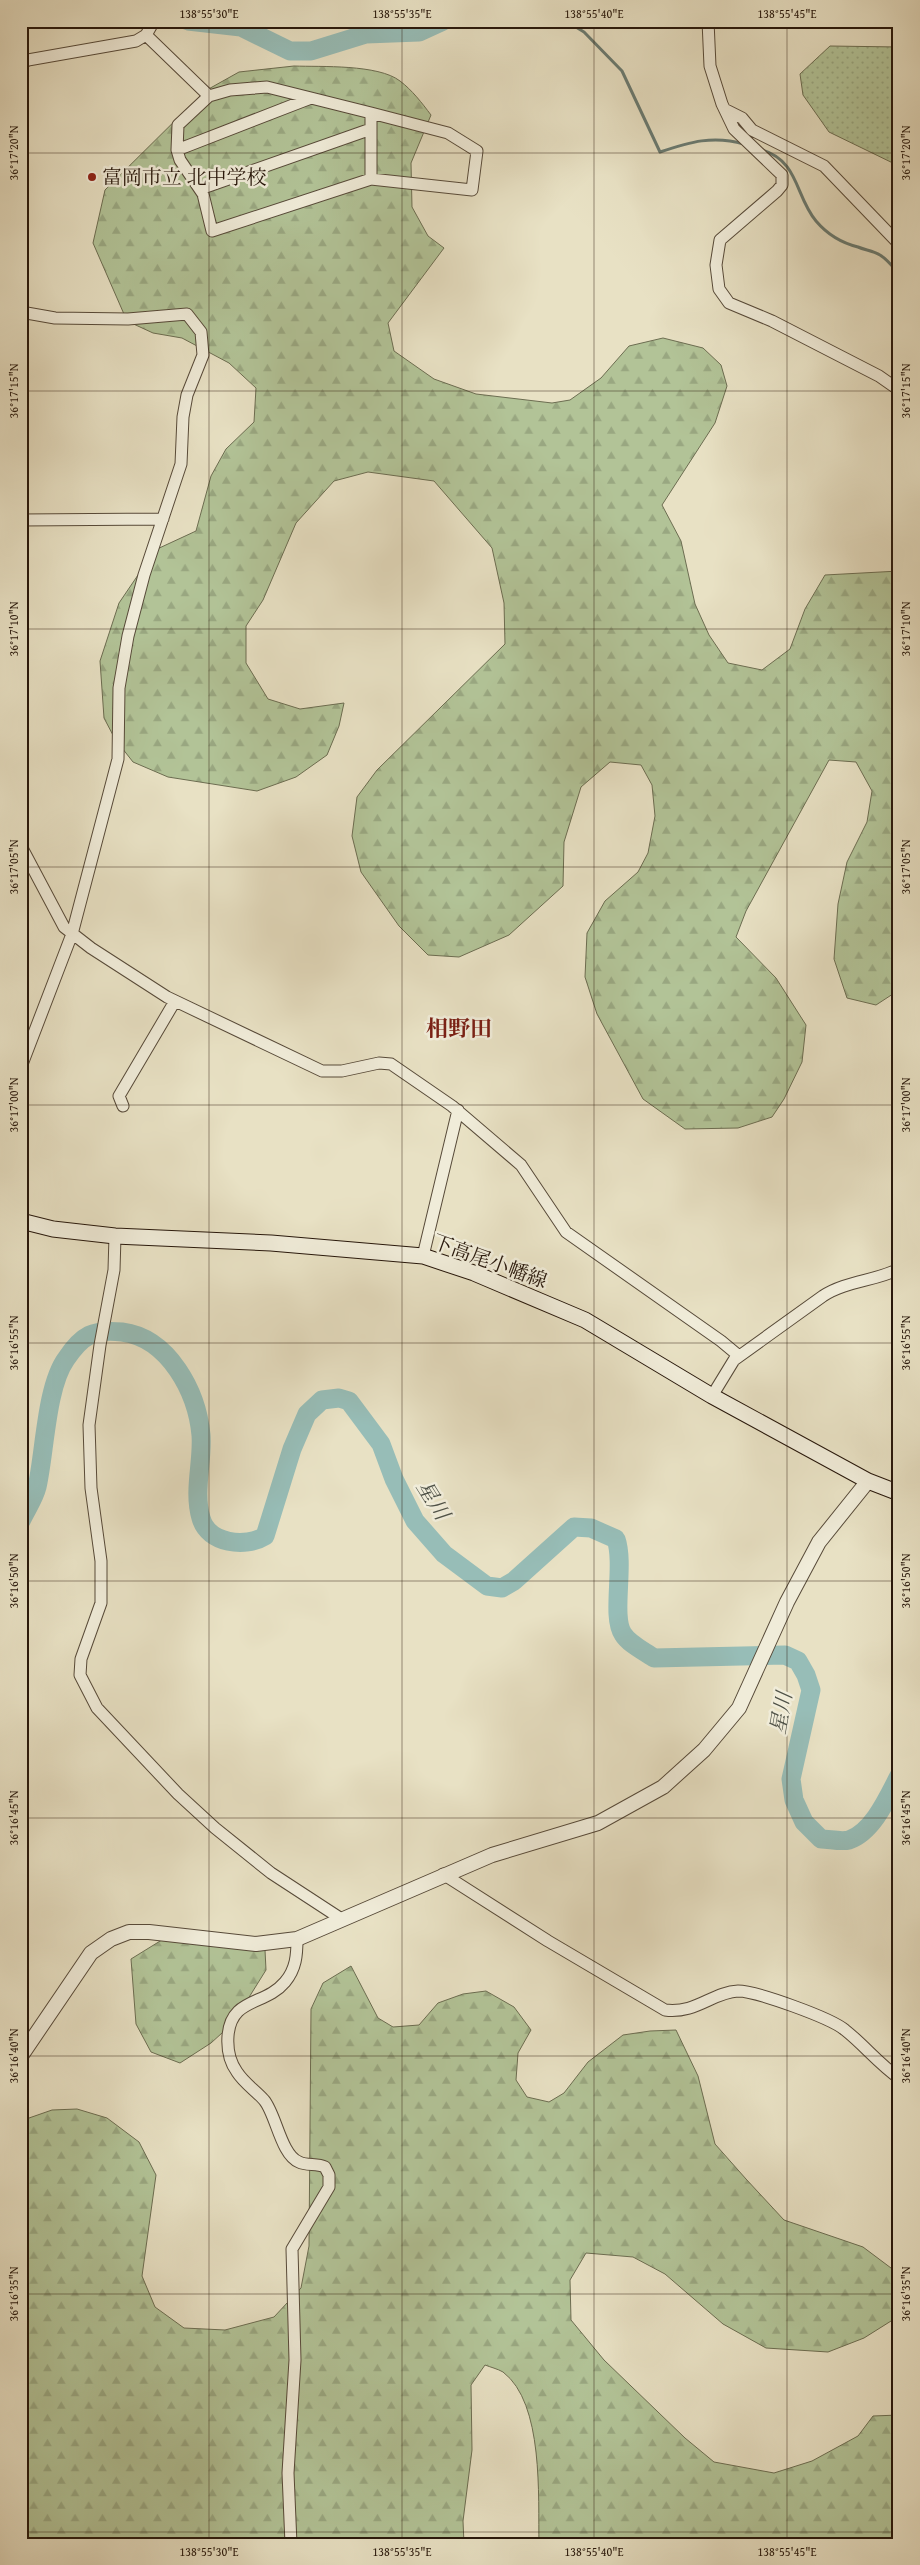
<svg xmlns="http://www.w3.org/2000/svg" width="920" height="2565" viewBox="0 0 920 2565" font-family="'Gentium Book Plus','Noto Serif JP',serif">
<defs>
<pattern id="grass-dots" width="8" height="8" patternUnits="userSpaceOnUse" patternTransform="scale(1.25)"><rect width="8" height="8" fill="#b2c397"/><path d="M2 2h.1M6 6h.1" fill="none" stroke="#99a781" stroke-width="1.8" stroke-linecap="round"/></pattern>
<pattern id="forest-firs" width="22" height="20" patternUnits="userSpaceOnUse" patternTransform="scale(1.25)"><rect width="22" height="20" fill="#b2c397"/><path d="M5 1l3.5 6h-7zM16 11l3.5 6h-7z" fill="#99a781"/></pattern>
</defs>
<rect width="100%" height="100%" fill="#e8e1c4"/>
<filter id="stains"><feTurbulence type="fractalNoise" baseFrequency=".004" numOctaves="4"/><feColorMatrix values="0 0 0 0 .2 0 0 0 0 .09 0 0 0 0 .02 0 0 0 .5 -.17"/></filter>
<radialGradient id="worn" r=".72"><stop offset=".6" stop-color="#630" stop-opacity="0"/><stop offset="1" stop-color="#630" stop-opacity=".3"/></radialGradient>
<path fill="url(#grass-dots)" stroke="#6c6d51" d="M830 46 899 47V166L829 132 803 95 800 74Z"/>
<path fill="url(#forest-firs)" stroke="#6c6d51" d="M294 66C321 67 378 64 400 81 412 90 422 103 431 115L411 163 412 207 428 236 444 248 388 323 394 351 434 379 476 394 552 403 570 400 601 378 629 346 663 338 703 348 721 365 727 386 715 423 662 505 681 541 695 604 709 635 728 663 762 670 790 649 805 609 825 575 899 571V990L876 1005 847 998 834 959 838 904 847 862 867 822 872 791 856 762 829 760 746 911 736 937 776 978 806 1025 802 1062 784 1099 772 1117 738 1128 685 1129 643 1099 597 1014 585 977 587 933 605 901 638 872 648 853 655 816 652 785 641 765 610 762 581 787 564 842 563 886 509 935 459 957 428 955 399 926 361 872 352 836 357 797 377 770 505 644 504 603 492 548 434 481 368 472 334 481 296 523 263 600 246 626V663L268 699 300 709 344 703 339 726 327 755 296 777 257 791 168 777 133 762 115 739 104 718 100 661 119 603 155 550 196 531 211 476 226 449 254 422 256 388 229 363 182 338 153 333 127 321 93 243 105 190 205 91 239 72Z
M249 1937 265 1950 266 1970 233 2023 211 2043 180 2063 151 2052 136 2024 131 1959 165 1938Z
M351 1966 378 2018 393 2027 419 2025 438 2003 463 1994 486 1991 514 2007 531 2030 518 2053 516 2080 527 2097 549 2102 564 2093 588 2062 623 2035 650 2031 676 2030 698 2076 715 2144 746 2179 784 2220 863 2247 899 2274V2316L864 2338 828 2352 766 2348 723 2324 665 2274 633 2257 586 2253 570 2280 571 2320 604 2360 685 2438 714 2462 774 2473 812 2461 858 2436 873 2416 899 2415V2541H842L835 2544H539C538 2497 544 2403 503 2372 498 2369 490 2367 485 2365L471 2385 472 2450 463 2521 464 2544H21V2128L29 2118 52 2110 77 2109 107 2118 139 2142 156 2175 142 2276 155 2307 184 2328 225 2330 274 2317 301 2288 309 2246 311 2009 323 1983Z"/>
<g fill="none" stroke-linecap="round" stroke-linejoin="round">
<path stroke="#6a7b72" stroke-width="3" d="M566 21 584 32 622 71 660 152C690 142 713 135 744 144
M762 150C799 161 795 196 816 221 827 234 842 243 858 247 865 250 874 251 880 255 888 260 893 267 899 274"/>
<path stroke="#97bdb7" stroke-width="19" d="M188 21 241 27 290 51H311L366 34 419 32 443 21
M21 1521C26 1510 34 1499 37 1487 45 1452 46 1387 66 1359 82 1335 93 1329 122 1332 169 1338 197 1392 201 1435 203 1462 193 1491 201 1518 208 1544 246 1548 265 1536L292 1449 307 1414 322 1400 339 1398 349 1401 381 1444 394 1479 415 1521 444 1554 487 1586 502 1588 514 1581 574 1527 591 1528 616 1539C625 1565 611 1617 623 1634 629 1644 644 1651 654 1658L785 1655 798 1661 806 1675 811 1690 791 1779 794 1800 804 1822 821 1839C829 1839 841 1842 849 1840 873 1832 888 1797 899 1776"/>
<defs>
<path id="minor" d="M708 21 710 66 722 104 734 129 782 175V185L777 191 720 240 716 265 719 289 729 303 772 321 879 376 899 390
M146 35 209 96
M21 64 28 60 136 41 146 35 154 21
M267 87 371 113V179L212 231 203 194 180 160 177 150 178 125 209 96 230 90Z
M726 110 742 118 752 130 824 166 899 244
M177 150 311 98
M371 179 472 190 477 151 448 133 371 113
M200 189 371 129
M21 312 55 318 128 319 187 314 201 332 203 355 187 395 183 417 181 464 144 575 128 636 119 688 118 759 72 934 21 1067
M21 520 163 519
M21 846 64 927 91 948 167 997 322 1071H342L379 1063 391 1064 452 1106 521 1165 566 1232 721 1341 739 1356
M123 1106 119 1096 175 1001
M115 1236 114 1270 100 1345 89 1425 91 1488 101 1561V1603L81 1659 80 1675 97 1708 178 1794 215 1828 271 1873 343 1920
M423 1256 458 1110
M712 1396 734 1360 823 1296C846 1281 875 1281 899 1269
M443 1874 548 1941 665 2010C696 2014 713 1992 738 1991 756 1991 831 2018 845 2030 864 2045 879 2064 899 2078
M291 2544 288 2473 295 2360 292 2249 329 2187V2175L325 2167C317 2163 307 2166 299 2162 281 2155 276 2114 264 2100 255 2090 244 2083 237 2072 229 2061 227 2050 228 2036 231 1997 265 2006 285 1982 296 1969 297 1955 297 1939"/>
<path id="tertiary" d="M21 2056 91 1953 111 1939 129 1932H149L256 1944 297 1939 492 1855 598 1823 663 1787 704 1750 739 1708 787 1602 819 1542 868 1481"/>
<path id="secondary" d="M21 1221 53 1229 115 1236 271 1243 423 1256 474 1273 585 1320 712 1396 868 1481 899 1493"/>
</defs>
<use href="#minor" stroke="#574a39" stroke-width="13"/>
<use href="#tertiary" stroke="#574a39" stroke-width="16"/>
<use href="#secondary" stroke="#27170b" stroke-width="17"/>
<use href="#minor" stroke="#f0ecd9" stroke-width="11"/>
<use href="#tertiary" stroke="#f0ecd9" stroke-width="14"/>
<use href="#secondary" stroke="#f0ecd9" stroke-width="15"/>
</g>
<path fill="none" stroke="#27170b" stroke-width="1" stroke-opacity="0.45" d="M209 21V2544M402 21V2544M594 21V2544M787 21V2544M21 153H899M21 391H899M21 629H899M21 867H899M21 1105H899M21 1343H899M21 1581H899M21 1818H899M21 2056H899M21 2294H899M21 2532H899"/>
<circle fill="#8f2418" stroke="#f0ecd9" stroke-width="2" cx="92" cy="177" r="5"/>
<g text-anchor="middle" stroke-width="5" stroke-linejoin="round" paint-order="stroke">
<g font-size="20" fill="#27170b" stroke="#f0ecd9" text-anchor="start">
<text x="102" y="184">富岡市立 北中学校</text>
</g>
<g font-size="20" fill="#27170b" stroke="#f0ecd9">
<text transform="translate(490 1261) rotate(20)" y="7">下高尾小幡線</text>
</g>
<g font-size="21" font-style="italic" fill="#4e5147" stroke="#f0ecd9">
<text transform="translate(433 1500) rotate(58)" y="7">星川</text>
<text transform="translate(781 1713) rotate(-80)" y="7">星川</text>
</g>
<g font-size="22" font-weight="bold" fill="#7a1f14" stroke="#f0ecd9">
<text x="459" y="1036">相野田</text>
</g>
</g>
<rect width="920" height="2565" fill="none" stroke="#e8e1c4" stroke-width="55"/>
<rect x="28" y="28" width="864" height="2510" fill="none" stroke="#27170b" stroke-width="2"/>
<g font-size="12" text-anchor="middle" fill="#27170b">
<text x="209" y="18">138°55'30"E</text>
<text x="402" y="18">138°55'35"E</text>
<text x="594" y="18">138°55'40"E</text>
<text x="787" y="18">138°55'45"E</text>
<text transform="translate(14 153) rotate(-90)" y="4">36°17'20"N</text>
<text transform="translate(906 153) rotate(-90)" y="4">36°17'20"N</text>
<text transform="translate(14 391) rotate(-90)" y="4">36°17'15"N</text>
<text transform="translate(906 391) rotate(-90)" y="4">36°17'15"N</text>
<text transform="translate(14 629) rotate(-90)" y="4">36°17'10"N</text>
<text transform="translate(906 629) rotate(-90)" y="4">36°17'10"N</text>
<text transform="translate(14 867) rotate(-90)" y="4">36°17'05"N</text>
<text transform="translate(906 867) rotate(-90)" y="4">36°17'05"N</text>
<text transform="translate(14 1105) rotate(-90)" y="4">36°17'00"N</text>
<text transform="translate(906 1105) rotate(-90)" y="4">36°17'00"N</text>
<text transform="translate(14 1343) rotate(-90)" y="4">36°16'55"N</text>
<text transform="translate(906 1343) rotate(-90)" y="4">36°16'55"N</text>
<text transform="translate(14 1581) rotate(-90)" y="4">36°16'50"N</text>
<text transform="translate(906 1581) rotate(-90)" y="4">36°16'50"N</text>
<text transform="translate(14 1818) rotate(-90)" y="4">36°16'45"N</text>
<text transform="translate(906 1818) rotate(-90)" y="4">36°16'45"N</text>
<text transform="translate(14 2056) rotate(-90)" y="4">36°16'40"N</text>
<text transform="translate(906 2056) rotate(-90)" y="4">36°16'40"N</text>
<text transform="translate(14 2294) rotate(-90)" y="4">36°16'35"N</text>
<text transform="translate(906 2294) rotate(-90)" y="4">36°16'35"N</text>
<text x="209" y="2556">138°55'30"E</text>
<text x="402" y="2556">138°55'35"E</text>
<text x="594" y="2556">138°55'40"E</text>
<text x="787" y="2556">138°55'45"E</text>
</g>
<rect width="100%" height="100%" filter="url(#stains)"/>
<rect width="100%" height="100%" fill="url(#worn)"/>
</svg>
